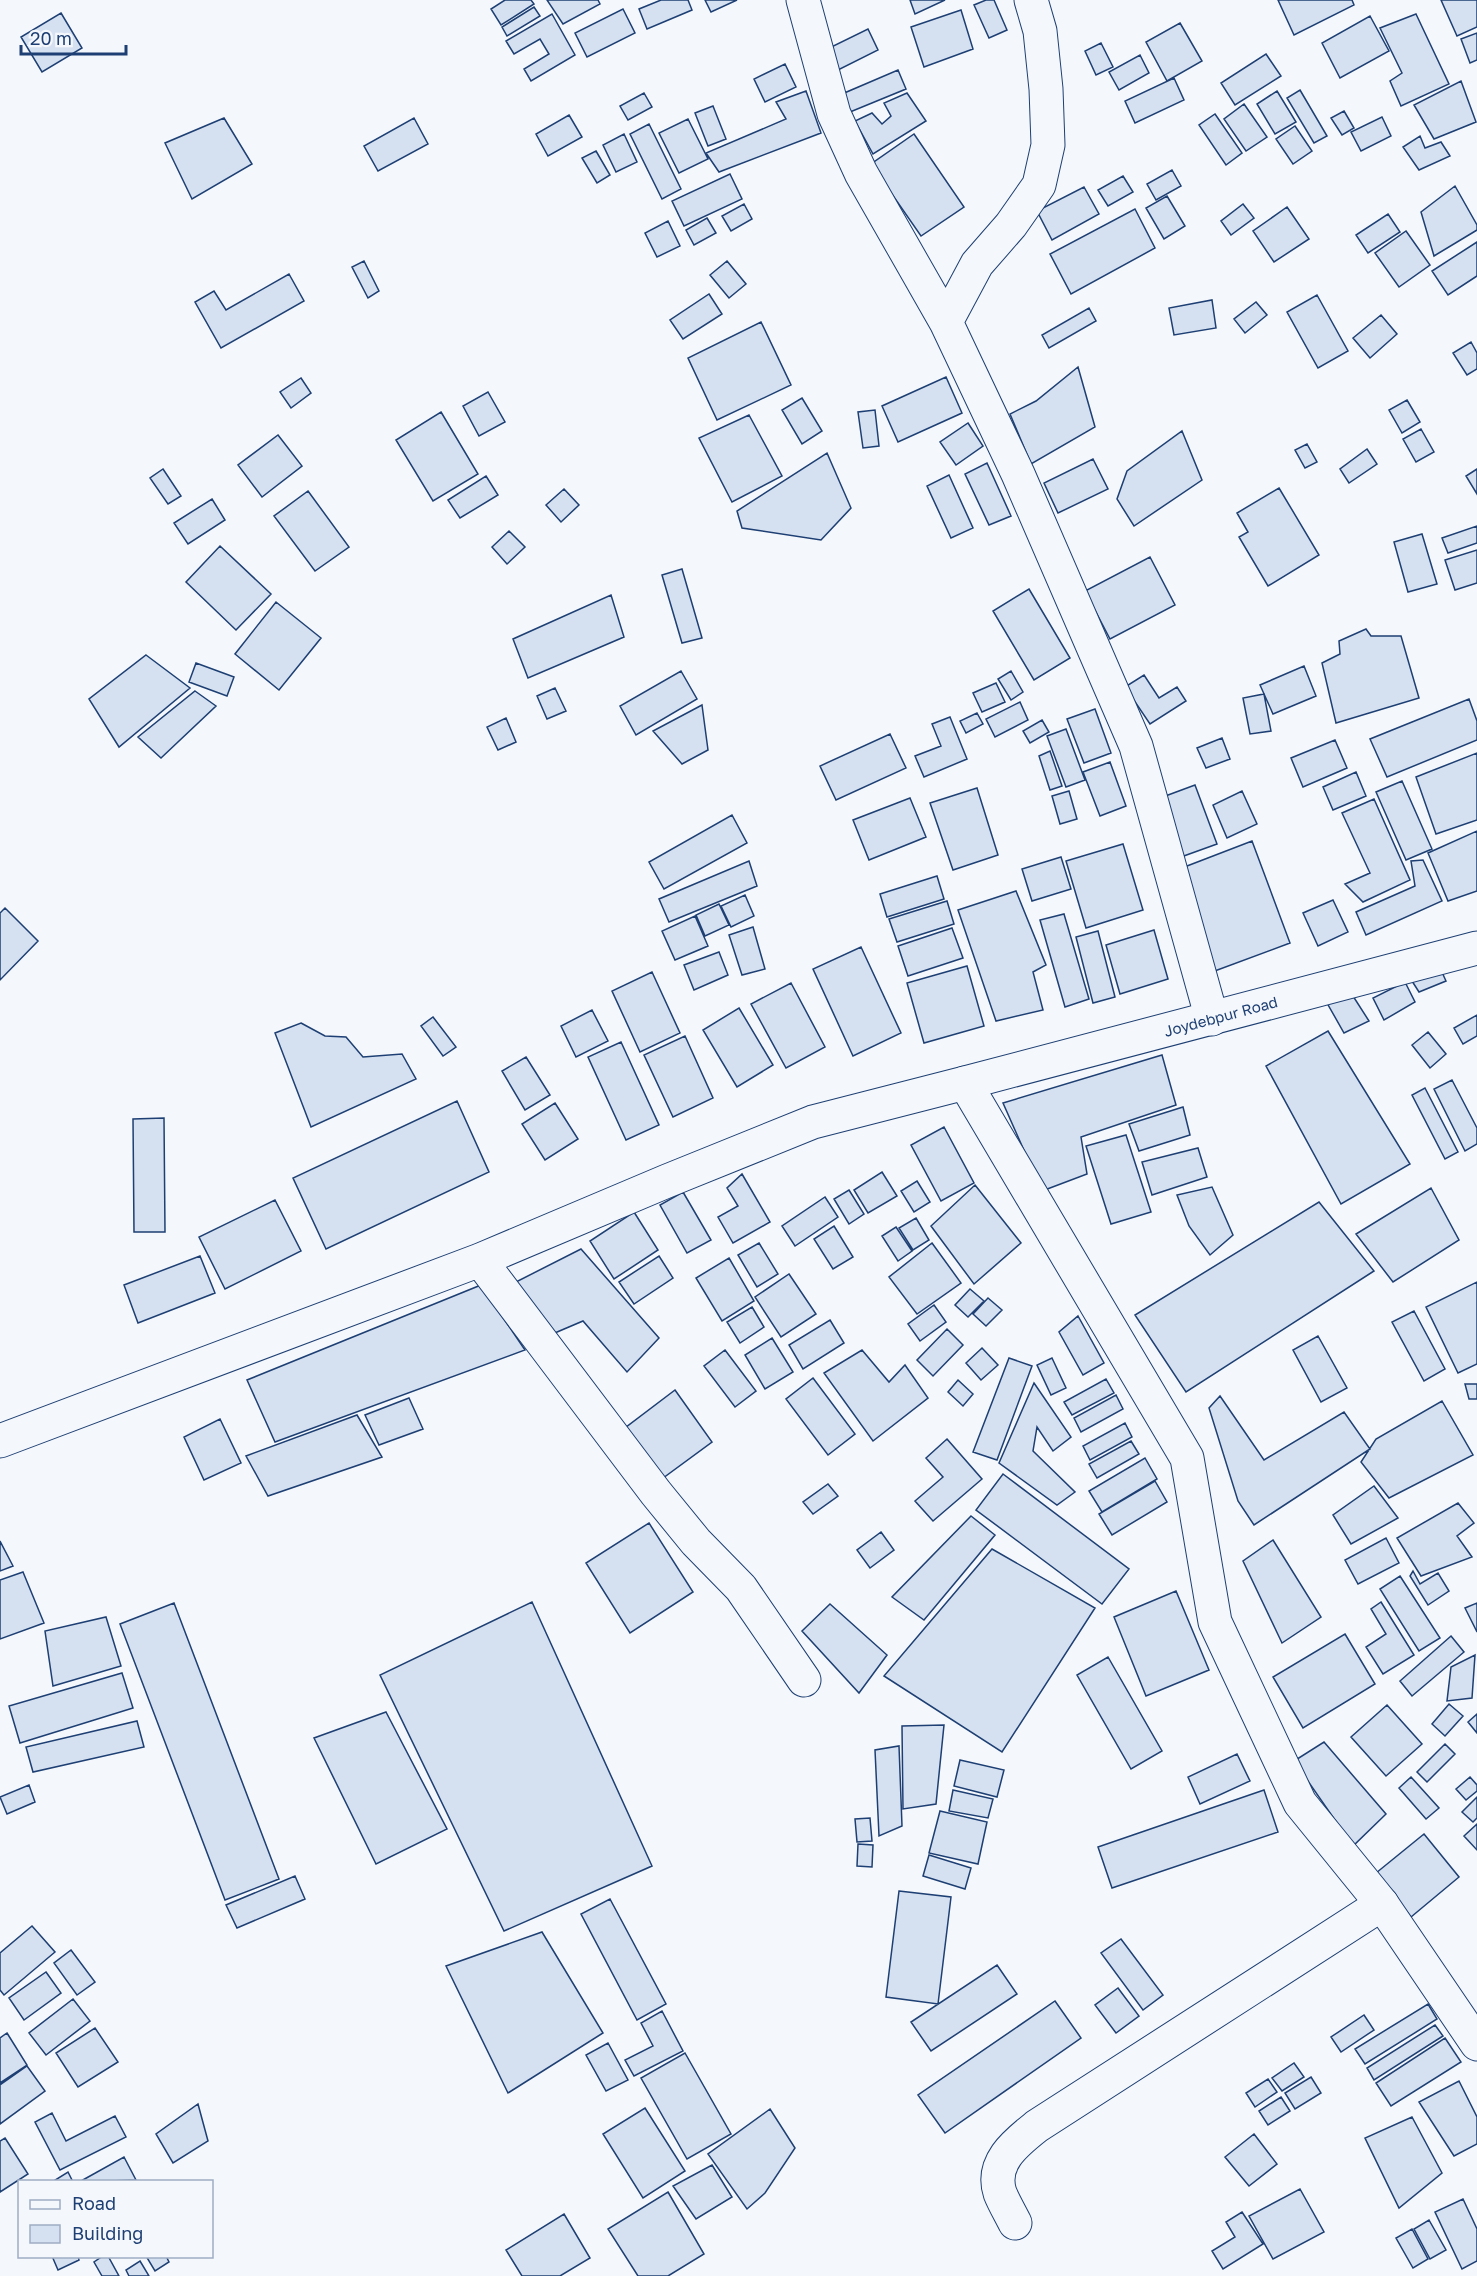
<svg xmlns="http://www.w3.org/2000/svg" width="1477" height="2276" viewBox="0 0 1477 2276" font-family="'Golos Text',sans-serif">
<rect width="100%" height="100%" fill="#f4f7fb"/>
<path fill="#d5e0f0" stroke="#1d3f73" stroke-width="1.5" d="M505 0H531L534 4 501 25 491 9Z
M547 0H598L600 4 563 24Z
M661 0H688L692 10 647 29 639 9Z
M705 0H737L711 12Z
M910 0H945L915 14Z
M986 0H994L1007 30 989 38 974 5Z
M1278 0H1352L1354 5 1294 35Z
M1441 0H1477V27L1457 36Z
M534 7 540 16 507 36 502 27Z
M623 9 635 33 587 57 575 33Z
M961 10 973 49 924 67 911 27Z
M61 13 82 48 42 72 21 37Z
M552 14 575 55 531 81 524 69 549 54 540 39 514 54 506 41Z
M1416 14 1449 84 1401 106 1390 81 1402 73 1380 28Z
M1370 16 1389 51 1340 78 1322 43Z
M1180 23 1202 61 1167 81 1146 42Z
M868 29 878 50 832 73 821 52Z
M1477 33V60L1470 63 1461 39Z
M1101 43 1113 67 1096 75 1085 51Z
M1266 54 1281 76 1235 105 1221 83Z
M1140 55 1149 73 1119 90 1109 72Z
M785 64 796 87 765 102 754 79Z
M898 70 906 89 850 112 842 94Z
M1174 78 1184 100 1135 123 1125 101Z
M1461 81 1476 122 1434 139 1414 105Z
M1300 90 1327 136 1314 143 1287 98Z
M806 91 821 133 719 172 706 153 786 119 776 102Z
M1277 91 1296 122 1275 134 1257 104Z
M644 93 652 107 628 120 620 106Z
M907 93 926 121 873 154 855 121 872 113 882 124 891 116 884 103Z
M1244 104 1267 137 1246 151 1224 119Z
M713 106 726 139 708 146 695 113Z
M1344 111 1354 128 1342 135 1331 118Z
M1215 114 1242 153 1226 165 1199 125Z
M569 115 582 137 548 156 536 134Z
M1382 117 1391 136 1361 151 1351 132Z
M224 118 252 164 192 199 165 143Z
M414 118 428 144 378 171 364 146Z
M688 119 708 159 679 173 659 133Z
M649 124 681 189 662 199 630 134Z
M1295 126 1312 151 1293 164 1276 139Z
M624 134 637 162 616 172 603 145Z
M914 134 964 207 921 236 871 164Z
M1420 136 1425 148 1441 142 1450 156 1419 170 1403 147Z
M596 151 610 175 597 183 582 158Z
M1172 170 1181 186 1156 200 1147 184Z
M730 174 742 199 684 226 672 201Z
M1123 176 1133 192 1108 206 1098 190Z
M1455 186 1477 225V230L1434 256 1421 212Z
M1084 187 1099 214 1052 240 1037 211Z
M1167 196 1185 226 1164 239 1146 208Z
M744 204 752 219 731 231 722 216Z
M1243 204 1254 218 1231 235 1221 221Z
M1287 207 1309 239 1274 262 1253 231Z
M1135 209 1155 248 1071 294 1050 254Z
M1388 214 1400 232 1368 253 1356 235Z
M707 218 716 233 694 245 686 230Z
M668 221 680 246 657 257 645 233Z
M1406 231 1430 265 1399 287 1375 253Z
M1477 242V276L1448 295 1432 271Z
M364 261 379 291 368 298 352 267Z
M727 261 746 284 729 298 710 275Z
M289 274 304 301 221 348 195 302 214 291 226 310Z
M709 294 722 314 683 339 670 320Z
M1317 295 1348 351 1318 368 1287 312Z
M1212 300 1216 328 1174 335 1169 308Z
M1256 302 1267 315 1245 333 1234 319Z
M1089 308 1096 321 1049 348 1042 335Z
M1381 315 1397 334 1370 358 1353 338Z
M761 322 791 385 717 420 688 358Z
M1471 342 1477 353V369L1467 375 1453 353Z
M1078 367 1095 427 1031 464 1010 414 1036 401Z
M946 377 962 413 898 442 882 406Z
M301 378 311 393 291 408 280 392Z
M488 392 505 422 479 436 463 406Z
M802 398 822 431 802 444 782 410Z
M1407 400 1420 422 1402 433 1389 410Z
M875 410 879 446 863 448 858 412Z
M441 412 478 474 433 501 396 440Z
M749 415 782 476 732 502 699 438Z
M968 423 983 446 956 465 940 442Z
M1421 429 1434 452 1416 462 1403 439Z
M1182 431 1202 480 1134 526 1117 499 1127 471Z
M278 435 302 466 262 497 238 465Z
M1307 444 1317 462 1305 468 1295 450Z
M1367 449 1377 464 1349 483 1340 469Z
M827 453 851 508 821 540 742 528 737 511Z
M1093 459 1108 489 1058 513 1044 483Z
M987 463 1011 516 989 525 965 474Z
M163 469 181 496 168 504 150 478Z
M1477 469V494L1466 476Z
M949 475 973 528 951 538 927 486Z
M486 476 498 495 460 518 448 500Z
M1279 488 1319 555 1268 586 1239 537 1248 532 1237 513Z
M564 489 579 505 561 522 546 505Z
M308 491 349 547 315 571 274 516Z
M212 499 225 520 188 544 174 523Z
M1477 526V543L1448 553 1442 538Z
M509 531 525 547 507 564 492 547Z
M1422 534 1437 584 1408 592 1394 542Z
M220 546 271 594 236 630 186 582Z
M1477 550V583L1455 590 1445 560Z
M1150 557 1175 605 1110 639 1085 591Z
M682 569 702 638 682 643 662 575Z
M1029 589 1070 658 1034 680 993 611Z
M611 595 624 637 528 678 513 639Z
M276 602 321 638 279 690 235 654Z
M1366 629 1371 636H1401L1419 698 1336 723 1322 663 1340 654 1339 641Z
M146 655 190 688 119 747 89 699Z
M196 663 234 677 227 696 189 682Z
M1304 666 1316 696 1273 714 1260 685Z
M681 671 697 699 636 735 620 706Z
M1011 671 1023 692 1011 700 998 679Z
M1144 675 1159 698 1177 687 1186 701 1150 724 1125 687Z
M996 683 1005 702 982 712 973 693Z
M555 688 566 711 547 719 537 696Z
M195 691 216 706 161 758 138 737Z
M1264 694 1271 731 1250 734 1243 698Z
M1469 699 1477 721V740L1387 777 1370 739Z
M1020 702 1028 720 995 737 986 719Z
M702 705 708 750 682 764 653 731Z
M1095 709 1111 753 1084 763 1067 719Z
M977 713 983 724 966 733 960 721Z
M950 717 967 759 924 777 915 756 941 746 932 724Z
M506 718 516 742 498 750 487 727Z
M1042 720 1049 732 1030 743 1023 731Z
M1066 729 1085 780 1066 787 1047 736Z
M890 734 906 768 836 800 820 766Z
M1222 738 1230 759 1206 768 1197 748Z
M1335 740 1347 768 1303 787 1291 758Z
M1050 751 1062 786 1050 790 1039 756Z
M1477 753V820L1436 834 1416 777Z
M1110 762 1126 806 1100 816 1083 772Z
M1356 772 1366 796 1333 810 1323 787Z
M1402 781 1432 849 1406 860 1376 792Z
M1195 785 1217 844 1181 857 1160 798Z
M977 788 998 855 953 870 930 803Z
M1069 791 1077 819 1060 824 1052 796Z
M1242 791 1257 824 1227 838 1213 805Z
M910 798 926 837 869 860 853 820Z
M1374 799 1410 880 1363 902 1345 884 1370 873 1342 813Z
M732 815 747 843 664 889 649 862Z
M1477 831V891L1448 901 1428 853Z
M1252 841 1290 943 1212 972 1174 871Z
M1123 844 1143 910 1086 928 1066 861Z
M1061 857 1071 889 1032 901 1022 869Z
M1423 860 1442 901 1366 935 1356 912 1415 886 1411 861Z
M749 861 757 886 669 922 659 899Z
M937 876 944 899 887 917 880 894Z
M1016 891 1046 965 1033 972 1043 1010 996 1021 958 910Z
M745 895 754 916 731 927 721 906Z
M1333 900 1348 932 1318 946 1303 913Z
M947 901 954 924 897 942 889 919Z
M719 904 729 925 705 936 696 915Z
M5 908 38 941 0 980V913Z
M1064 914 1089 999 1065 1007 1040 920Z
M695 916 708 946 675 960 662 931Z
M753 927 765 969 742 975 729 935Z
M952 928 963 958 908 976 898 946Z
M1154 930 1168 979 1120 994 1106 945Z
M1098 931 1115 997 1093 1003 1076 937Z
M861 947 901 1033 853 1056 813 969Z
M719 952 728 975 694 990 684 965Z
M967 966 984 1026 924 1043 907 983Z
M1441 970 1446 981 1419 992 1412 981Z
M652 972 680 1033 640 1052 612 991Z
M1405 982 1415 1002 1384 1020 1373 998Z
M791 983 825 1047 786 1068 751 1004Z
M1353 996 1369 1021 1344 1033 1327 1003Z
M739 1008 773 1065 737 1087 703 1030Z
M592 1010 608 1041 576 1057 561 1026Z
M1477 1015V1036L1463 1044 1454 1028Z
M433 1017 456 1047 443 1056 421 1026Z
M301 1023 325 1036 346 1037 363 1057 402 1054 416 1079 311 1127 275 1033Z
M1328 1031 1410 1164 1341 1204 1266 1066Z
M1428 1032 1446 1054 1430 1068 1412 1045Z
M685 1036 713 1098 673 1117 644 1055Z
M621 1042 659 1125 626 1140 588 1057Z
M1162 1055 1176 1105 1081 1137 1087 1174 1042 1191 1003 1103Z
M526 1057 550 1095 525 1110 502 1071Z
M1452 1080 1477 1128V1144L1465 1151 1434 1089Z
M1425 1088 1458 1152 1445 1159 1412 1095Z
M457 1101 489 1172 326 1249 293 1178Z
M555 1103 578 1139 545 1160 522 1124Z
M1183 1107 1190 1135 1139 1151 1129 1124Z
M164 1118 165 1232H134L133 1119Z
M944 1127 974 1183 941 1201 911 1145Z
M1126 1135 1151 1212 1111 1224 1086 1146Z
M1198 1148 1207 1177 1152 1195 1142 1162Z
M882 1172 897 1196 868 1213 854 1190Z
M742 1174 770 1222 733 1243 718 1217 738 1206 727 1188Z
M917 1181 930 1202 914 1212 901 1191Z
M975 1185 1021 1243 974 1284 931 1226Z
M1212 1187 1233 1235 1210 1255 1189 1226 1177 1195Z
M1431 1188 1459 1240 1393 1282 1356 1234Z
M849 1190 864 1214 849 1224 834 1199Z
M683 1192 711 1240 687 1253 660 1205Z
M825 1197 838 1217 795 1246 782 1226Z
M275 1200 301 1251 225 1289 199 1237Z
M1319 1202 1374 1271 1186 1392 1135 1315Z
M634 1212 658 1250 614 1279 590 1241Z
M916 1218 929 1240 913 1250 899 1228Z
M834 1226 853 1257 833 1269 814 1239Z
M896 1227 912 1251 898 1261 882 1236Z
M759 1243 778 1274 757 1287 738 1255Z
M932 1243 961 1283 917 1314 889 1277Z
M581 1249 659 1338 627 1372 583 1321 550 1335 510 1285Z
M200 1256 215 1293 138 1323 124 1285Z
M659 1256 673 1278 634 1304 619 1282Z
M729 1258 754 1301 722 1321 696 1278Z
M789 1274 816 1314 781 1337 755 1297Z
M1477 1282V1364L1458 1373 1426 1307Z
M481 1285 525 1350 275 1442 247 1380Z
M970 1289 984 1301 968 1317 955 1305Z
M988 1298 1002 1310 986 1326 973 1314Z
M934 1305 946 1322 920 1341 908 1324Z
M752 1307 764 1327 740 1343 727 1322Z
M1414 1311 1445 1369 1424 1381 1392 1322Z
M1078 1316 1104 1363 1083 1375 1059 1332Z
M830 1320 844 1343 803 1369 789 1345Z
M947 1329 963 1345 933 1376 917 1360Z
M1318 1336 1347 1388 1321 1402 1293 1350Z
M772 1338 793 1372 765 1389 745 1355Z
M982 1348 998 1365 981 1380 966 1363Z
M725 1350 756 1391 735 1407 704 1366Z
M862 1350 889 1382 905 1365 928 1398 873 1441 824 1373Z
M1009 1358 1032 1366 997 1460 973 1452Z
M1052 1358 1066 1388 1051 1395 1037 1365Z
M813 1378 855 1434 828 1455 786 1399Z
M1106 1379 1114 1393 1072 1415 1064 1402Z
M958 1380 973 1394 963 1406 948 1392Z
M1034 1383 1071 1437 1053 1451 1037 1427 1033 1451 1075 1492 1057 1505 999 1463Z
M1465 1384H1477V1399H1469Z
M675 1390 712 1442 659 1481 621 1431Z
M1116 1395 1123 1409 1081 1432 1074 1418Z
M1220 1396 1264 1460 1344 1412 1370 1449 1254 1525 1238 1501 1209 1408Z
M409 1398 423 1429 379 1445 365 1415Z
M1442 1401 1473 1455 1389 1498 1361 1462 1376 1439Z
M357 1415 382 1457 268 1496 246 1456Z
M220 1419 241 1463 204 1480 184 1437Z
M1125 1423 1132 1437 1090 1460 1083 1446Z
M947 1439 982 1479 933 1521 915 1501 943 1477 926 1458Z
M1131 1441 1139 1454 1097 1478 1089 1464Z
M1145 1458 1157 1479 1102 1512 1089 1491Z
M1003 1474 1129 1569 1102 1604 976 1510Z
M1155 1481 1167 1502 1112 1535 1099 1514Z
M828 1484 838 1496 813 1514 803 1502Z
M1374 1486 1398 1518 1351 1544 1333 1515Z
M1458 1503 1474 1523 1457 1536 1472 1557 1421 1576 1397 1538Z
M971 1516 995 1535 924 1620 892 1597Z
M649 1523 693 1592 630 1633 586 1563Z
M881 1532 894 1550 870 1568 857 1550Z
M1386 1538 1399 1563 1358 1584 1345 1560Z
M1273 1540 1321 1617 1282 1643 1243 1561Z
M0 1541 13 1566 0 1571Z
M992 1549 1095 1608 1002 1752 884 1676Z
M1413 1571 1420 1584 1438 1573 1449 1591 1428 1605 1410 1576Z
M23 1572 44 1623 0 1639V1580Z
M1400 1576 1440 1638 1419 1651 1380 1589Z
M1176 1591 1209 1670 1146 1696 1114 1617Z
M532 1602 652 1866 504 1931 380 1675Z
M1381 1602 1414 1655 1383 1674 1366 1647 1386 1634 1371 1609Z
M174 1603 279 1879 225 1900 120 1624Z
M1477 1603V1632L1465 1608Z
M830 1604 887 1655 859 1693 802 1631Z
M106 1617 121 1666 53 1686 45 1631Z
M1345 1634 1375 1684 1303 1728 1273 1677Z
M1451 1636 1464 1652 1412 1696 1400 1681Z
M1475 1655 1472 1698 1447 1701 1451 1667Z
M1108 1657 1162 1751 1131 1769 1077 1675Z
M122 1673 133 1708 20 1743 9 1706Z
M1449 1704 1463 1716 1445 1736 1432 1724Z
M1387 1705 1422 1744 1386 1776 1351 1737Z
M386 1712 447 1829 376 1864 314 1738Z
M1477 1714V1733L1468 1722Z
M137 1721 144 1747 33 1772 26 1747Z
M944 1725 936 1804 903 1809 902 1726Z
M1324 1742 1386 1814 1353 1846 1294 1761Z
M1445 1744 1455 1754 1427 1782 1417 1772Z
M899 1746 902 1826 879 1836 875 1750Z
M1237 1754 1250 1781 1200 1804 1188 1777Z
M960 1760 1004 1770 997 1797 954 1786Z
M1411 1777 1439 1808 1426 1819 1399 1788Z
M1470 1777 1477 1785V1791L1466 1800 1456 1789Z
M29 1785 35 1802 7 1814 0 1797Z
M953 1790 993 1799 988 1818 949 1811Z
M1264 1790 1278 1832 1112 1888 1098 1847Z
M1477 1797V1818L1473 1822 1462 1812Z
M940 1811 987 1822 978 1864 929 1853Z
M870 1818 872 1841 857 1842 855 1819Z
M1477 1824V1850L1464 1836Z
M1424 1834 1459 1877 1411 1917 1376 1873Z
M858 1844 873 1845 872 1867 857 1866Z
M929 1855 971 1868 965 1889 923 1876Z
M295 1876 305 1899 237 1928 226 1905Z
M899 1891 951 1897 938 2004 886 1997Z
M610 1899 666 2004 637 2020 581 1914Z
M32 1926 55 1952 4 1995 0 1990V1953Z
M542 1932 603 2033 508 2093 446 1966Z
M1121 1939 1163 1995 1143 2010 1101 1953Z
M71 1950 95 1982 77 1995 54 1963Z
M997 1965 1017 1994 931 2051 911 2022Z
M46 1972 61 1993 24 2020 9 1998Z
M1118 1988 1139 2016 1116 2033 1095 2005Z
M73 1999 90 2021 46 2055 29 2033Z
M1055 2001 1081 2038 945 2133 918 2095Z
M1428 2004 1437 2019 1365 2064 1355 2049Z
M662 2011 683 2051 634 2076 625 2060 653 2046 641 2023Z
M1364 2015 1374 2030 1341 2052 1331 2037Z
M1435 2025 1443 2036 1374 2080 1367 2068Z
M95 2028 118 2062 78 2087 56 2053Z
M7 2033 27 2065 0 2083V2038Z
M1445 2038 1461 2062 1391 2106 1376 2083Z
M608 2043 628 2080 606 2091 586 2055Z
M685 2053 731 2134 687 2159 641 2078Z
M1294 2063 1304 2077 1282 2091 1272 2078Z
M27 2066 45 2091 0 2124V2085Z
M1311 2077 1321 2093 1295 2109 1285 2093Z
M1268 2079 1277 2092 1255 2107 1246 2093Z
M1459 2081 1477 2117V2144L1454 2156 1419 2102Z
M1281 2097 1290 2111 1268 2125 1259 2111Z
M198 2104 208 2141 173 2163 156 2134Z
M645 2108 685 2171 643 2198 603 2134Z
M770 2109 795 2148 765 2193 747 2209 708 2154Z
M52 2113 66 2141 115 2116 126 2137 60 2170 35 2122Z
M1412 2117 1442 2173 1399 2208 1365 2138Z
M1254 2134 1277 2164 1249 2186 1225 2157Z
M5 2138 28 2174 0 2192V2141Z
M124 2157 136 2180 82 2182 81 2181Z
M712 2165 732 2197 696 2219 673 2186Z
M68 2172 73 2182H52Z
M1300 2189 1324 2232 1273 2259 1249 2216Z
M668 2192 704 2254 668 2276H638L608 2229Z
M1463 2199 1477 2229V2261L1462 2269 1435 2212Z
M1242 2212 1263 2244 1223 2269 1212 2251 1235 2237 1226 2222Z
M564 2214 590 2258 560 2276H522L506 2250Z
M1429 2220 1446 2250 1430 2259 1414 2229Z
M1412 2229 1428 2259 1413 2268 1396 2238Z
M52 2256H78L79 2260 58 2270Z
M103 2256H108L119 2276H102L94 2262Z
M146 2256H166L169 2262 155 2271Z
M140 2261 149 2276H129L126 2270Z"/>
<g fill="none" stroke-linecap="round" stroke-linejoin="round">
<defs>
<path id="minor" d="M803 0 834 114 861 173 946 322 1018 474 1136 746 1212 1019
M946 322 977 264 1011 225 1039 185 1048 145 1046 89 1040 31 1031 0
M480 1260 656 1493 696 1542 741 1588 804 1680
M0 1441 480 1260 667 1181 813 1122 965 1083
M1015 2223C1010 2213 1004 2203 1000 2193 990 2162 1017 2142 1037 2126L1382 1904"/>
<path id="major" d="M1477 948 965 1083 1187 1458 1215 1622 1300 1803 1382 1904 1477 2044"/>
</defs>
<use href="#minor" stroke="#1d3f73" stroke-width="35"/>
<use href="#major" stroke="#1d3f73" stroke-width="35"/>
<use href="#minor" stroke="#f4f7fb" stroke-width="33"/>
<use href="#major" stroke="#f4f7fb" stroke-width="33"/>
</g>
<g text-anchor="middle" stroke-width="4.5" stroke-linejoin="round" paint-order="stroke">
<g font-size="15" fill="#1d3f73" stroke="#f4f7fb">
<text transform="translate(1221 1017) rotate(-15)" y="5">Joydebpur Road</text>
</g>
</g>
<rect x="18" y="2180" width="195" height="78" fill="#f4f7fb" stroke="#9eadc5" stroke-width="1.5"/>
<rect x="30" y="2200" width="30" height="9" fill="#f4f7fb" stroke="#9eadc5" stroke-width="1.5"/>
<text x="72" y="2210" font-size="18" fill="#1d3f73">Road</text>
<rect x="30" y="2225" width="30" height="18" fill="#d5e0f0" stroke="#9eadc5" stroke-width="1.5"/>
<text x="72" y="2240" font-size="18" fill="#1d3f73">Building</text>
<path d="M21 45v9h105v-9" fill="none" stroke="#1d3f73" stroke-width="3"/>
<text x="30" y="45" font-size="18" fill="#1d3f73" stroke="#f4f7fb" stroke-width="4.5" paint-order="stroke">20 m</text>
</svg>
